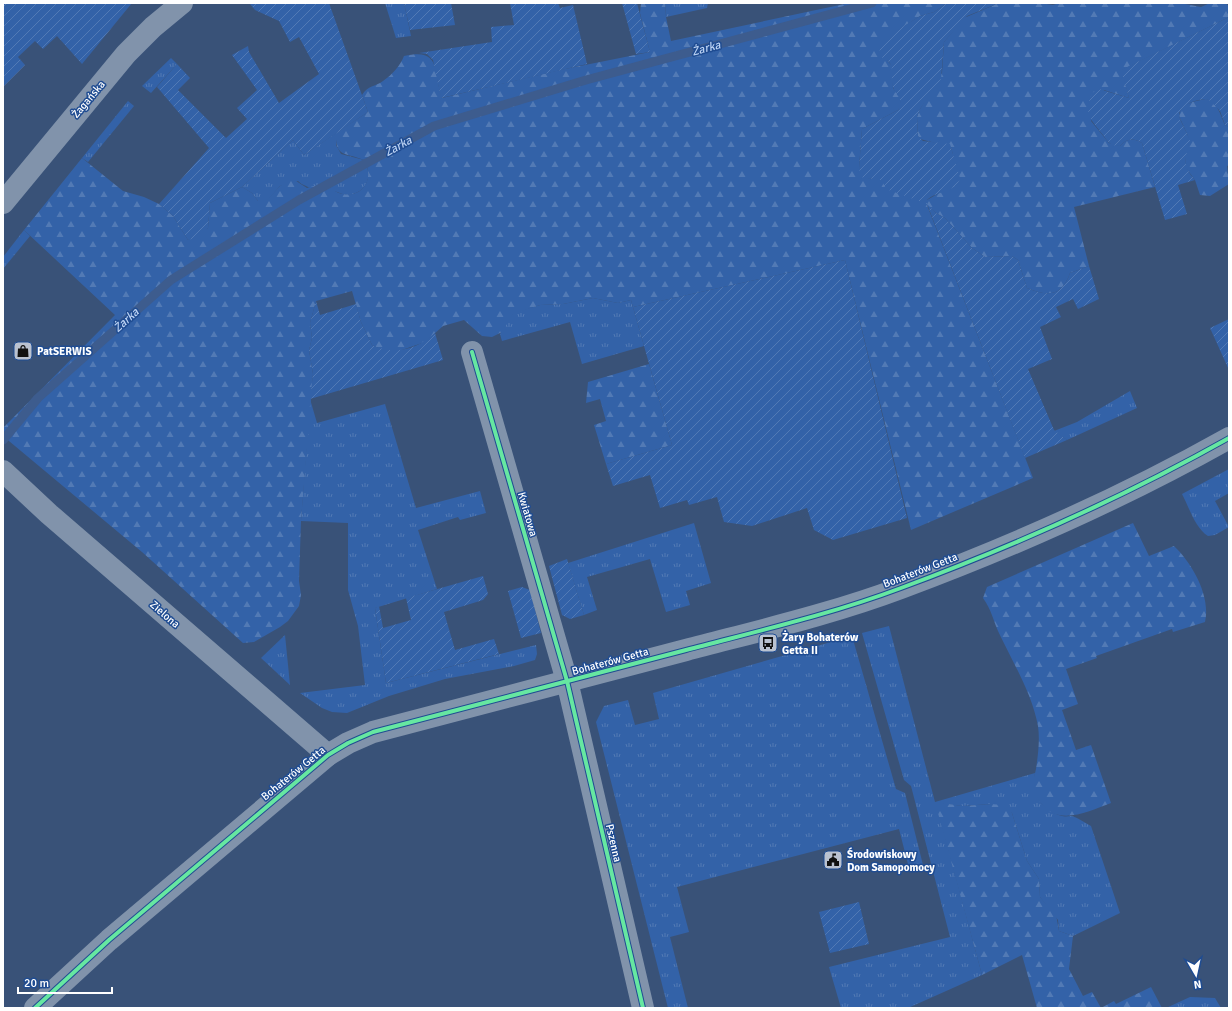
<svg xmlns="http://www.w3.org/2000/svg" width="1232" height="1011" font-family="Signika,sans-serif">
<defs>
<pattern id="grass-tufts" width="24" height="20" patternUnits="userSpaceOnUse"><rect width="24" height="20" fill="#3362a8"/><path d="M3 7l-1-3M5 7V3M7 7l1-3M15 17l-1-3M17 17v-4M19 17l1-3" fill="none" stroke="#527ab5"/></pattern>
<pattern id="forest-firs" width="22" height="20" patternUnits="userSpaceOnUse"><rect width="22" height="20" fill="#3362a8"/><path d="M5 1l3.5 6h-7zM16 11l3.5 6h-7z" fill="#527ab5"/></pattern>
<pattern id="garden-furrows" width="10" height="10" patternUnits="userSpaceOnUse"><rect width="10" height="10" fill="#3362a8"/><path d="M-1 1l2-2M0 10L10 0M9 11l2-2" fill="none" stroke="#527ab5"/></pattern>
</defs>
<rect width="100%" height="100%" fill="#395278"/>
<!-- grass -->
<g fill="url(#grass-tufts)">
<polygon points="385,3 404,3 411,36 396,38"/>
<polygon points="665,3 708,3 707,8 666,17"/>
<polygon points="171,58 177,64 151,93 142,86"/>
<polygon points="128,101 134,106 88,162 82,158"/>
<path d="M336,133V145L341,154L364,160C373,175 368,193 348,195C343,195 339,192 333,191C325,189 312,190 306,186C303,185 300,183 298,181L280,186L266,202L258,201L252,193L242,187L293,140L304,155Z"/>
<polygon points="24,230 30,236 3,269 3,257"/>
<polygon points="593,298 618,303 631,300 644,346 582,364 570,322 502,341 500,334 513,313 540,305 563,304"/>
<polygon points="1130,391 1137,408 1067,440 1054,431 1077,422"/>
<polygon points="310,399 317,423 385,404 416,508 480,491 486,513 460,520 458,517 418,530 437,589 375,608 386,683 536,645 537,654 535,660 514,666 445,679 389,696 347,713 332,712 322,708 300,693 365,685 358,626 348,590 348,523 301,521"/>
<path d="M1229,469V493L1215,501L1229,527L1215,535L1208,536C1195,528 1189,507 1182,494Z"/>
<polygon points="694,523 711,583 686,591 690,605 666,612 650,559 587,577 597,610 584,615 568,563"/>
<path d="M889,626L935,802L1035,773C1031,793 1041,810 1062,816C1065,817 1068,816 1071,816C1077,817 1085,823 1091,826L1120,913L1073,936L1059,931L1058,920L1040,897L1039,879L1027,861L1012,813L991,804L962,806L936,803L982,975L908,1008H841L829,967L950,937L911,786L904,780L862,633Z"/>
<polygon points="285,635 290,685 261,658"/>
<polygon points="852,636 896,789 905,793 924,869 910,872 899,829 677,887 689,932 670,937 688,1008 668,1008 596,722 604,706 628,700 635,725 659,719 653,693"/>
<polygon points="1190,997 1215,998 1221,1008 1166,1008"/>
</g>
<!-- forest -->
<g fill="url(#forest-firs)">
<path d="M641,3H665L666,17L671,41L849,3H947L934,12L920,16L886,38L887,60L892,66L893,88L900,98L901,105L898,110L862,129L859,168L869,179L876,177L927,203V200L941,192L953,155L951,147L920,139L918,136L917,117L920,109L942,73L944,42L964,18L999,3H1040L1053,5L1059,3H1180L1201,7L1210,3H1225L1229,6V17L1122,70L1129,98L1104,90L1091,121L1109,143L1120,146C1127,138 1134,138 1142,143L1155,187L1074,207L1089,266L1070,273C1062,296 1049,297 1027,288L1018,260L1012,256L985,257L972,248L945,218L936,213L927,205L1033,478L911,530L845,260L633,307L631,300L618,303L593,298L563,304L540,305L513,314L502,332L492,337L482,336L464,320L443,326L425,342L399,351H384L372,345L361,322L352,291L316,301L310,323L312,338L309,350L313,374L301,521L299,581L301,595L299,606L288,621L280,627L254,642L243,643L142,552L3,436V428L115,315L24,230L82,158L123,191L144,197L159,204L173,216L188,240L208,228L210,203L242,187L252,193L258,201H266L280,186L293,179L307,188L324,183C329,187 336,193 343,194C363,198 375,178 364,160C345,152 335,158 336,133L368,112L362,95C368,85 375,87 383,81C392,75 400,66 404,56C442,47 433,72 442,98L560,70L650,52L640,13Z"/>
<path d="M1206,99C1217,101 1221,116 1225,125L1229,127V165L1227,166L1229,184L1210,196L1200,195L1195,180L1186,168L1185,151L1189,144L1188,136L1179,116C1181,103 1195,101 1206,99Z"/>
<polygon points="649,364 672,445 606,464 594,425 606,421 600,399 586,403 588,382"/>
<path d="M1133,523L1149,556L1174,546C1192,563 1211,596 1205,622L1173,632L1172,629L1096,656L1097,658L1066,669L1078,704L1062,710L1076,750L1091,745L1111,803C1089,811 1058,827 1041,803C1036,797 1033,791 1033,784C1033,779 1035,774 1036,769C1038,755 1040,740 1038,726C1032,693 1012,661 998,631C992,617 992,611 983,598L987,587Z"/>
<polygon points="935,802 962,806 991,804 1002,805 1012,813 1027,861 1039,879 1040,897 1047,905 1055,909 1059,931 1073,936 1069,969 1083,996 1092,992 1101,1008 1114,1001 1116,1004 1151,987 1162,1008 1037,1008 1022,955 982,975"/>
</g>
<!-- garden -->
<g fill="url(#garden-furrows)">
<polygon points="3,3 132,3 82,64 57,36 43,49 35,41 18,57 25,65 3,87"/>
<polygon points="253,3 329,3 368,112 304,155 293,140 242,187 210,203 208,228 198,237 188,240 173,216 159,204 209,148 157,87 177,64 190,78 178,90 226,138 247,119 237,108 257,90 232,55 248,46 249,52 279,103 319,74 299,37 290,42 279,21 255,10 250,4"/>
<polygon points="404,3 451,3 455,25 410,30"/>
<polygon points="510,3 558,3 560,8 573,5 587,64 441,98 433,60 427,54 419,53 492,42 491,27 514,25"/>
<polygon points="622,3 637,3 650,52 636,54"/>
<path d="M947,3H999L967,16L944,42L941,79L920,109L917,117L918,136L923,141L950,144L960,178C957,192 936,191 927,200V204L936,213L945,218L972,248L985,257L1012,256L1018,260L1027,288C1049,297 1062,296 1070,273L1089,266L1099,299L1078,309L1073,299L1056,307L1061,317L1040,327L1052,359L1028,369L1054,430L1067,440L1025,458L927,204L886,189L882,181L876,178L869,179L861,177L859,168L862,129L898,110C904,97 896,97 893,87C889,73 898,64 881,57L879,47L886,37L920,16L934,12Z"/>
<path d="M1229,17V127L1225,125L1220,111L1209,100C1197,98 1186,103 1179,113L1180,119L1190,140C1186,158 1181,164 1195,180L1178,185L1187,214L1165,220L1142,143C1134,138 1127,138 1120,146C1110,146 1108,142 1103,135C1091,119 1083,115 1092,93L1099,89L1129,98L1121,70Z"/>
<polygon points="845,260 907,518 833,540 814,530 807,508 752,526 724,522 717,497 689,505 687,500 660,508 650,475 613,486 606,464 672,445 633,307"/>
<path d="M316,301L320,315L356,304L361,322L372,345C395,356 417,349 435,333L443,360L310,399L313,374L309,350L312,338L310,323Z"/>
<polygon points="1229,319 1229,370 1210,328"/>
<polygon points="567,559 584,615 570,619 562,615 549,566"/>
<polygon points="483,576 488,594 483,600 444,612 455,650 494,639 499,654 386,683 375,608 379,606 383,628 411,620 406,598"/>
<polygon points="522,587 530,590 541,633 521,638 508,591"/>
<polygon points="859,902 869,944 830,953 819,912"/>
</g>
<g fill="none" stroke-linecap="round" stroke-linejoin="round">
<!-- stream -->
<polyline stroke="#3d5c8e" stroke-width="9" points="3,440 38,398 171,280 299,200 434,126 586,80 872,3"/>
<!-- minor -->
<g stroke="#8193ab" stroke-width="22">
<polyline points="472,352 567,681 643,1008"/>
<polyline points="3,471 49,514 328,755"/>
</g>
<!-- tertiary -->
<g stroke="#8193ab" stroke-width="22">
<polyline points="3,203 126,54 153,27 182,3"/>
<path d="M35,1008L109,940L328,755L348,743L373,732C477,705 582,677 686,650C758,631 832,614 901,588C1014,546 1124,497 1229,438"/>
</g>
<defs>
<g id="cycleway">
<polyline points="472,352 567,681 643,1008"/>
<path d="M35,1008L109,940L328,755L348,743L373,732C477,705 582,677 686,650C758,631 832,614 901,588C1014,546 1124,497 1229,438"/>
</g>
</defs>
<!-- cycleway casing -->
<use href="#cycleway" stroke="#1f4c92" stroke-width="6"/>
<!-- cycleway -->
<use href="#cycleway" stroke="#66e7a1" stroke-width="4"/>
</g>
<!-- icons -->
<defs>
<symbol id="shop-square" viewBox="-11 -11 22 22"><rect x="-9" y="-9" width="18" height="18" rx="4" fill="#bac2d0" stroke="#1f4c92"/><path d="M-5-2.5h2.3a2.7 3.5 0 0 1 5.4 0H5L5.5 6h-11ZM-1.5-2.5h3a1.5 2.3 0 0 0-3 0Z" fill="#111"/></symbol>
<symbol id="bus-square" viewBox="-11 -11 22 22"><rect x="-9" y="-9" width="18" height="18" rx="4" fill="#bac2d0" stroke="#1f4c92"/><path d="M-5-6H5V4H4V6H2V4H-2V6H-4V4H-5ZM-3.5-4V0h7V-4ZM-3.5 1.2v1.5H-2V1.2ZM2 1.2v1.5H3.5V1.2Z" fill="#111"/></symbol>
<symbol id="civic-square" viewBox="-11 -11 22 22"><rect x="-9" y="-9" width="18" height="18" rx="4" fill="#bac2d0" stroke="#1f4c92"/><path d="M-.6-6.5H3V-4.5H.6V-3L4-1V1h2V6H-6V1h2V-1L-.6-3ZM-1.2 2.5V6h2.4V2.5Z" fill="#111"/></symbol>
</defs>
<g fill-rule="evenodd">
<use href="#shop-square" x="12" y="340" width="22" height="22"/>
<use href="#bus-square" x="757" y="632" width="22" height="22"/>
<use href="#civic-square" x="822" y="849" width="22" height="22"/>
</g>
<g text-anchor="middle" stroke-width="3" stroke-linejoin="round" paint-order="stroke">
<!-- street labels -->
<g font-size="11" fill="#fff" stroke="#1f4c92">
<text transform="translate(88 99) rotate(-50)" y="4">Żagańska</text>
<text transform="translate(528 514) rotate(74)" y="4">Kwiatowa</text>
<text transform="translate(920 570) rotate(-21)" y="4">Bohaterów Getta</text>
<text transform="translate(165 614) rotate(41)" y="4">Zielona</text>
<text transform="translate(610 661) rotate(-15)" y="4">Bohaterów Getta</text>
<text transform="translate(293 773) rotate(-39)" y="4">Bohaterów Getta</text>
<text transform="translate(614 843) rotate(77)" y="4">Pszenna</text>
</g>
<!-- poi labels -->
<g font-size="11" font-weight="bold" fill="#fff" stroke="#1f4c92" text-anchor="start">
<text x="37" y="355">PatSERWIS</text>
<text x="782" y="641">Żary Bohaterów<tspan x="782" dy="13">Getta II</tspan></text>
<text x="847" y="858">Środowiskowy<tspan x="847" dy="13">Dom Samopomocy</tspan></text>
</g>
<!-- water labels -->
<g font-size="12" font-style="italic" fill="#bcd3f4" stroke="#1f4c92">
<text transform="translate(706 48) rotate(-15)" y="4">Żarka</text>
<text transform="translate(398 146) rotate(-29)" y="4">Żarka</text>
<text transform="translate(126 320) rotate(-42)" y="4">Żarka</text>
</g>
</g>
<!-- border -->
<rect width="1232" height="1011" fill="none" stroke="#ffffff" stroke-width="8"/>
<!-- north arrow -->
<g transform="translate(1196 975) rotate(171)" stroke="#1f4c92" stroke-width="3" paint-order="stroke">
<path d="M0-3L7 15L0 10L-7 15Z" fill="#ffffff"/>
<text y="-6" font-size="11" font-weight="bold" text-anchor="middle" fill="#ffffff">N</text>
</g>
<!-- scale -->
<path d="M18 987v6h94v-6" fill="none" stroke="#ffffff" stroke-width="2"/>
<text x="24" y="987" font-size="12" fill="#ffffff" stroke="#1f4c92" stroke-width="3" paint-order="stroke">20 m</text>
</svg>
